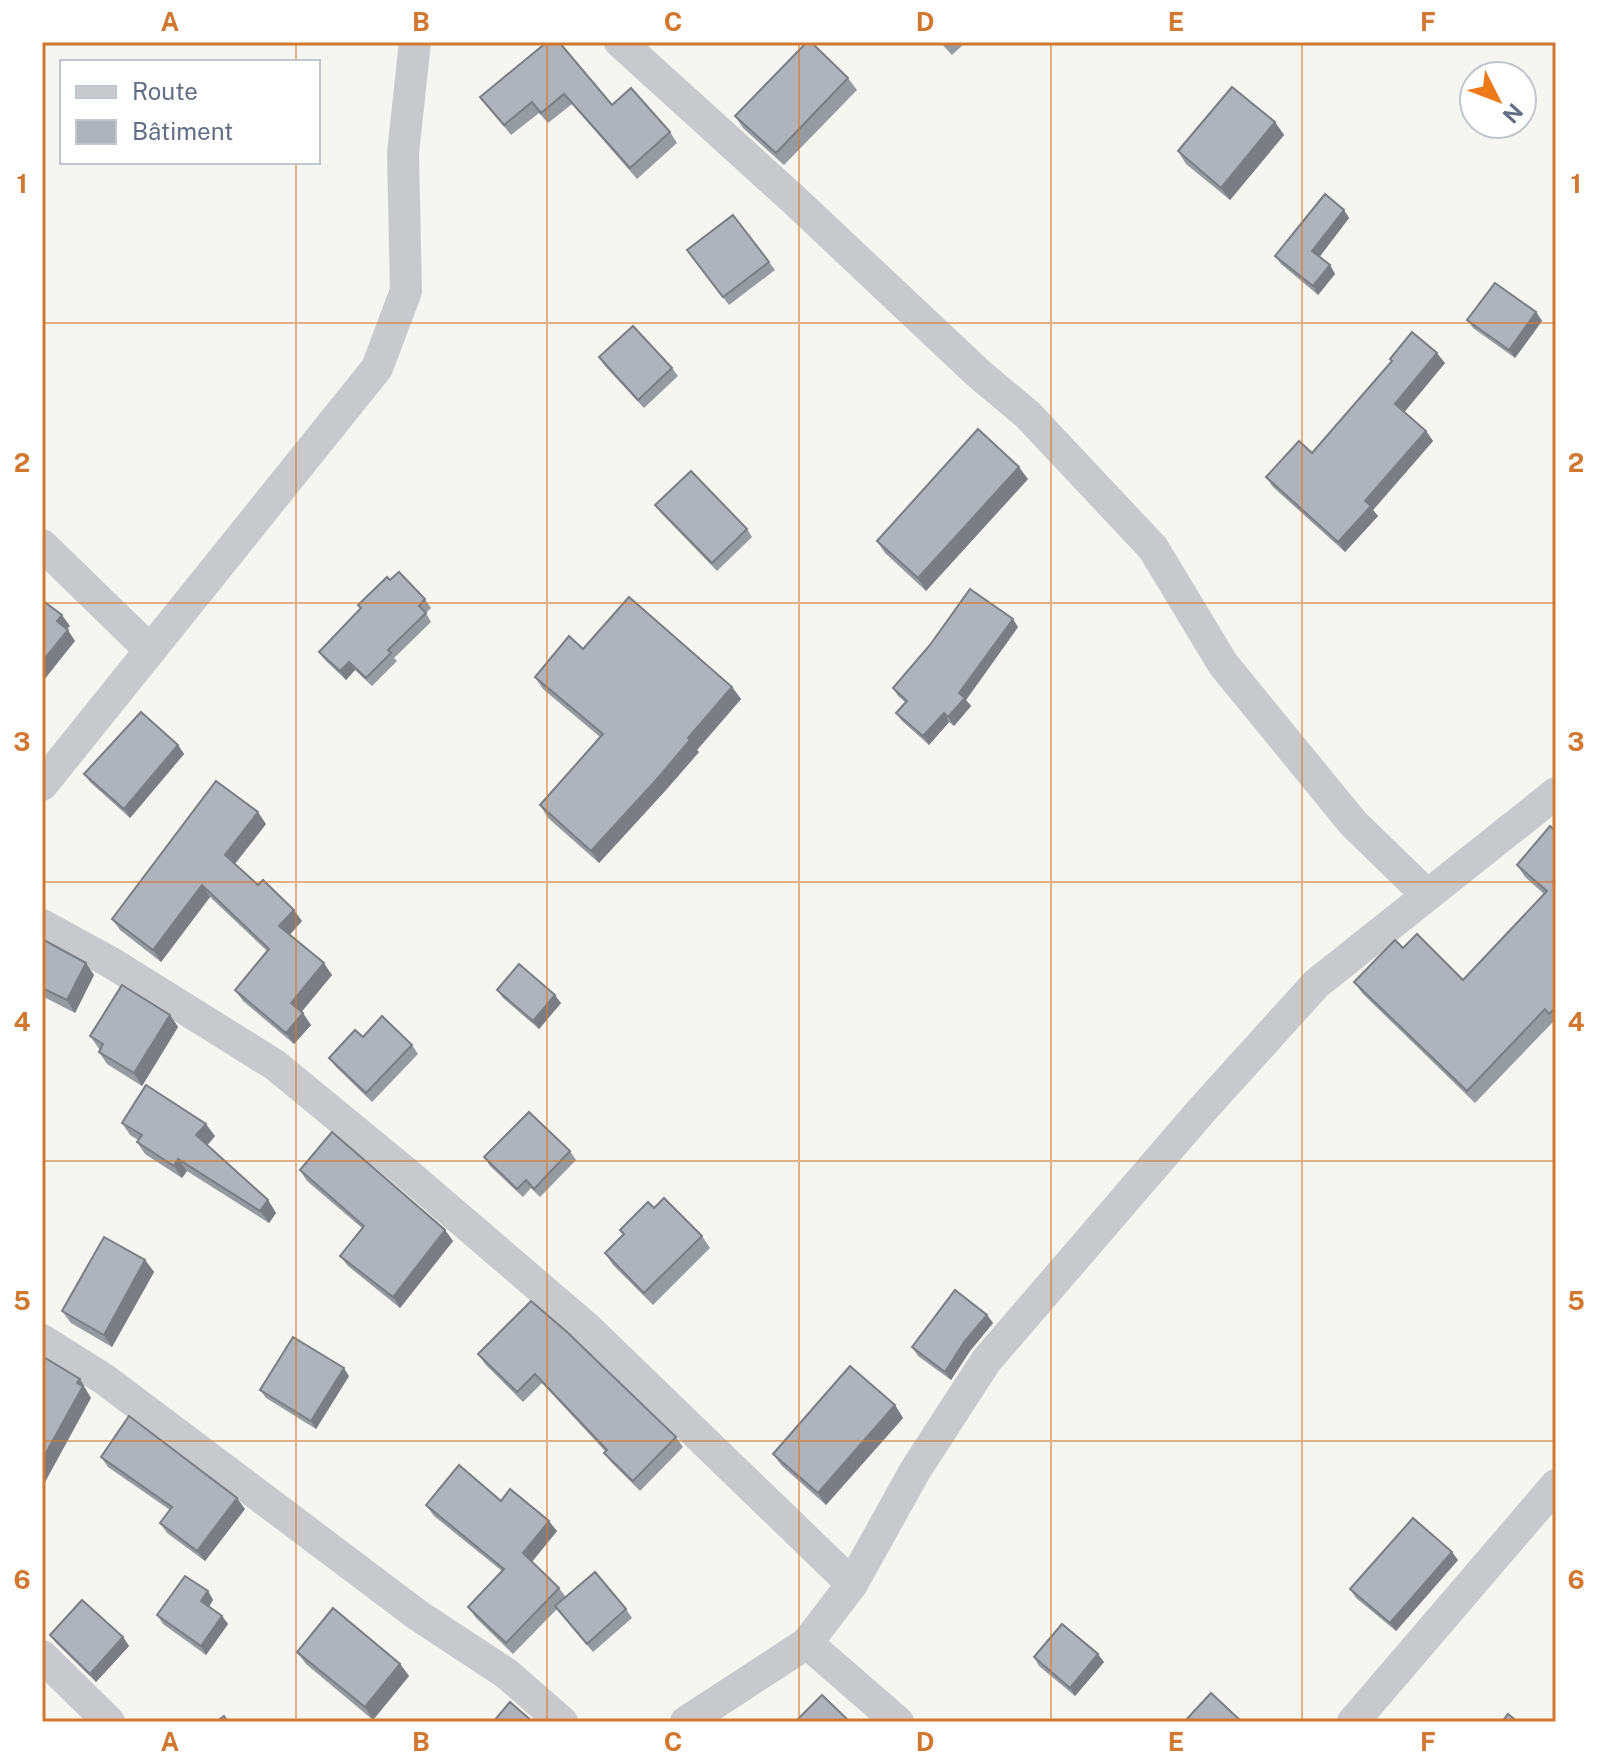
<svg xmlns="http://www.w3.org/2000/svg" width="1598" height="1764" font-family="'Public Sans',sans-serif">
<rect width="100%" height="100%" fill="#f5f6f1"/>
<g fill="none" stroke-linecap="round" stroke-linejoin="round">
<!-- minor -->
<g stroke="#c7c9cd" stroke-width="32">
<polyline points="620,42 792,198 978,373 1028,415 1153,548 1223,664 1353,823 1427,895"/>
<polyline points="42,545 150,650"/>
<polyline points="42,785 377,368 406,291 403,153 415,42"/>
<polyline points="42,925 110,962 275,1065 404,1171 587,1328 852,1584"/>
<polyline points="42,1340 104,1379 419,1616 507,1674 562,1722"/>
<polyline points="807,1643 898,1722"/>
<polyline points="42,1656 109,1722"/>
<polyline points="686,1722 807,1643 852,1584 916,1469 986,1361 1202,1110 1316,984 1556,793"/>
<polyline points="1353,1722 1556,1485"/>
</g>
</g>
<!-- wall -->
<g fill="#969ba2">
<polygon points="547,42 612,105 670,132 677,143 637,179 572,104 548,123 539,113 511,135 480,97"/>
<polygon points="940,42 966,42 952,55"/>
<polygon points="848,78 857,90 784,165 743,128 735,116"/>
<polygon points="1275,122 1284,135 1230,200 1186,164 1178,151"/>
<polygon points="1344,210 1349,218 1319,257 1330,265 1335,274 1318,295 1281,264 1275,256"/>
<polygon points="733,215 775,270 729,305 687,250"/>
<polygon points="1536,312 1542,321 1515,358 1473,328 1467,320"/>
<polygon points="599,357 672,368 678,376 644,408 605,366"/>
<polygon points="1390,359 1445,363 1404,412 1426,431 1433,441 1373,510 1378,516 1345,552 1273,487 1266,477 1312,453 1391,362"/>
<polygon points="1028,479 926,591 885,553 877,541"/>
<polygon points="655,505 747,529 752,537 717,571 661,513"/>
<polygon points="390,580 425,599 431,608 426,613 431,622 394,658 397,661 372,686 355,670 346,680 325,660 319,652 361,608 358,605"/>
<polygon points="1018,627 966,700 971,706 954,726 949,722 929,745 902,721 896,713 905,702 898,696 893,688"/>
<polygon points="583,649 732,687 741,699 697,750 699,752 665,791 599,863 548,818 540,805 600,737 543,689 535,677"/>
<polygon points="178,745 184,754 130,818 90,782 84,774"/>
<polygon points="266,824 235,864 258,885 302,921 290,935 332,975 301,1012 311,1025 294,1044 243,1001 235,990 267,951 210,897 161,962 120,930 112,919"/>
<polygon points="1556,832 1556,1024 1553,1022 1475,1103 1363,994 1354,982 1463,980 1544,894 1525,877 1517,865"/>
<polygon points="42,939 94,975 75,1013 42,996"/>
<polygon points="497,990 561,1003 539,1029 503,998"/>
<polygon points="170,1015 178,1027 142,1086 107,1064 99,1052 100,1050 90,1036"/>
<polygon points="363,1037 412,1045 418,1054 372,1102 335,1066 329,1058"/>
<polygon points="122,1123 215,1136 207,1145 268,1200 276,1213 269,1223 187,1171 182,1178 145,1154 137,1142 138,1140 130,1135"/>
<polygon points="570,1151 576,1160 540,1197 531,1188 523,1197 490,1166 484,1157"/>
<polygon points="300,1170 445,1230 453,1241 400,1308 348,1266 340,1256 362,1228 307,1181"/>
<polygon points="620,1230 702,1236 710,1248 653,1305 613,1265 605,1253 623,1235"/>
<polygon points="145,1260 154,1272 112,1347 71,1323 62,1311"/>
<polygon points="531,1301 676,1437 683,1447 640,1491 611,1462 604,1453 605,1451 542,1383 523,1402 485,1364 478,1354"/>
<polygon points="987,1315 993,1323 970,1351 951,1380 918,1356 912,1347"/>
<polygon points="349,1376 316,1429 266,1398 260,1390"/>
<polygon points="895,1405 903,1418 826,1505 782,1466 773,1454"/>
<polygon points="101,1457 245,1509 205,1561 167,1533 160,1523 170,1510 108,1467"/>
<polygon points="501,1501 557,1531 532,1562 559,1588 566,1597 626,1609 632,1618 593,1652 557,1609 513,1654 476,1618 468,1607 502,1571 434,1516 426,1505"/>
<polygon points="1458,1560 1396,1631 1356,1598 1350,1589"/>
<polygon points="208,1591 213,1600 209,1607 222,1616 228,1624 206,1655 163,1624 157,1615"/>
<polygon points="50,1635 123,1637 129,1646 96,1682 56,1643"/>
<polygon points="297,1652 400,1664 409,1676 373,1720 306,1664"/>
<polygon points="1034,1657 1104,1662 1075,1696 1039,1666"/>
</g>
<!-- shaded-wall -->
<g fill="#7a7e84">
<polygon points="1275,122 1284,135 1230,200 1221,188"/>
<polygon points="1344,210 1349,218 1318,259 1312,251"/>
<polygon points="1330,265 1335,274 1318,295 1313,286"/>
<polygon points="1536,312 1542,321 1515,358 1509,350"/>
<polygon points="1437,353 1445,363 1402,415 1395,404"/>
<polygon points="1426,431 1433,441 1373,510 1378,516 1345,552 1338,542 1365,501"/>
<polygon points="1019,467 1028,479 926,591 918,578"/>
<polygon points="62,615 70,626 64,632 57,621"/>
<polygon points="1013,619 1018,627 966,700 971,706 954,726 948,717 959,693"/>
<polygon points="68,630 75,641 44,680 42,677 42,662"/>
<polygon points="349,662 355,670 346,680 340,671"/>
<polygon points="732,687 741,699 697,750 699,752 665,791 599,863 591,851"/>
<polygon points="944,713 949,722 929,745 923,736"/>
<polygon points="178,745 184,754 130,818 124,809"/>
<polygon points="258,812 266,824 233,866 225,855"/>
<polygon points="202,885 210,897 161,962 153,950"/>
<polygon points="294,910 302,921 287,937 279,926"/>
<polygon points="86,963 94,975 75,1013 67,1000"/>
<polygon points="324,963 332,975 299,1015 291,1003"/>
<polygon points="555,995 561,1003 539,1029 533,1021"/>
<polygon points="303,1013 311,1025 294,1044 286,1033"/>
<polygon points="170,1015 178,1027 142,1086 134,1073"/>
<polygon points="206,1124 215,1136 205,1148 196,1135"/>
<polygon points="178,1159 187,1171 182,1178 174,1166"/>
<polygon points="268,1200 276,1213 269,1223 260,1211"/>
<polygon points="445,1230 453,1241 400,1308 393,1297"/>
<polygon points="145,1260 154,1272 112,1347 104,1335"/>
<polygon points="987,1315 993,1323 970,1351 951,1380 945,1372 964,1342"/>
<polygon points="344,1368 349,1376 316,1429 311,1421"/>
<polygon points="80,1379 91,1398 44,1484 42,1481 42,1460"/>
<polygon points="895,1405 903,1418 826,1505 818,1493"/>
<polygon points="237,1498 245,1509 205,1561 197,1551"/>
<polygon points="549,1521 557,1531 530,1564 523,1553"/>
<polygon points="1452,1552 1458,1560 1396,1631 1390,1623"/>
<polygon points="208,1591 213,1600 207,1609 201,1601"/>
<polygon points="222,1616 228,1624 206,1655 201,1646"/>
<polygon points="123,1637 129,1646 96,1682 90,1674"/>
<polygon points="1098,1654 1104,1662 1075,1696 1070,1688"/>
<polygon points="400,1664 409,1676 373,1720 365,1707"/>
</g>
<!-- building -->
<g fill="#afb4bc" stroke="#7a7e84" stroke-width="2">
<polygon points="547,42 559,42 612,105 631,88 670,132 630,168 564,94 541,113 532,102 504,125 480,97"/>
<polygon points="807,42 811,42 848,78 776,153 735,116"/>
<polygon points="1232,87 1275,122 1221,188 1178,151"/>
<polygon points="1325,194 1344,210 1312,251 1330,265 1313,286 1275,256"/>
<polygon points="733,215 769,262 723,297 687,250"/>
<polygon points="1495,283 1536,312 1509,350 1467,320"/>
<polygon points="633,326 672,368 638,400 599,357"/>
<polygon points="1412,332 1437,353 1395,404 1426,431 1365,501 1371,506 1338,542 1266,477 1299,441 1312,453 1392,361 1390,359"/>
<polygon points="978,429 1019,467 918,578 877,541"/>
<polygon points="691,471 747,529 712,563 655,505"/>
<polygon points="399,572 425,599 419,606 426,613 388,650 391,653 366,678 349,662 340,671 319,652 361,608 358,605 387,577 390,580"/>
<polygon points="970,589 1013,619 959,693 965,698 948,717 944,713 923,736 896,713 907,701 893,688 930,645"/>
<polygon points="629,597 732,687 688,738 690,740 657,779 591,851 540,805 603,734 535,677 569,636 583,649"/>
<polygon points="42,600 62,615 57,621 68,630 42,662"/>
<polygon points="141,712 178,745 124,809 84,774"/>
<polygon points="216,781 258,812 225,855 258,885 263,880 294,910 279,926 324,963 291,1003 303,1013 286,1033 235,990 269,949 202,885 153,950 112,919"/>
<polygon points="1550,826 1556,832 1556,1007 1549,1014 1545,1009 1467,1091 1354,982 1395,940 1403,948 1417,934 1463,980 1547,891 1517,865"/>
<polygon points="42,939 86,963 67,1000 42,988"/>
<polygon points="519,964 555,995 533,1021 497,990"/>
<polygon points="122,985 170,1015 134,1073 99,1052 103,1044 90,1036"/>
<polygon points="382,1016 412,1045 366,1093 329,1058 355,1030 363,1037"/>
<polygon points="146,1085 206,1124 196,1135 268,1200 260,1211 178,1159 174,1166 137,1142 142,1135 122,1123"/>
<polygon points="529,1112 570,1151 534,1189 526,1180 517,1189 484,1157"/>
<polygon points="332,1132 445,1230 393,1297 340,1256 364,1226 300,1170"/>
<polygon points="664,1198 702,1236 644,1293 605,1253 624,1234 620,1230 648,1202 654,1208"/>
<polygon points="104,1237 145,1260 104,1335 62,1311"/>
<polygon points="955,1290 987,1315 964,1342 945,1372 912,1347"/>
<polygon points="531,1301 567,1332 676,1437 633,1481 604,1453 607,1450 535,1374 517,1392 478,1354"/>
<polygon points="293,1337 344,1368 311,1421 260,1390"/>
<polygon points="42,1356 80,1379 77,1383 83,1386 42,1460"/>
<polygon points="850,1366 895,1405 818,1493 773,1454"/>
<polygon points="129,1416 237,1498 197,1551 160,1523 172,1507 101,1457"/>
<polygon points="459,1465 501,1501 510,1489 549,1521 523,1553 559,1588 506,1643 468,1607 504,1569 426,1505"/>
<polygon points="1413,1518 1452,1552 1390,1623 1350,1589"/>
<polygon points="595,1572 626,1609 587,1644 555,1606"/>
<polygon points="185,1576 208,1591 201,1601 222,1616 201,1646 157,1615"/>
<polygon points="82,1600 123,1637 90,1674 50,1635"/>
<polygon points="333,1608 400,1664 365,1707 297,1652"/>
<polygon points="1062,1624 1098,1654 1070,1688 1034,1657"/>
<polygon points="1211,1693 1242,1722 1184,1722"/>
<polygon points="822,1695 850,1722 795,1722"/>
<polygon points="510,1702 533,1722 493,1722"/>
<polygon points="1508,1714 1518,1722 1502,1722"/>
<polygon points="224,1716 228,1722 216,1722"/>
</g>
<!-- grid -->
<path fill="none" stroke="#d2772f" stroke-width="2" stroke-opacity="0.55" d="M296,42V62M547,42V1722M799,42V1722M1051,42V1722M1302,42V1722M296,162V1722M42,323H1556M42,603H1556M42,882H1556M42,1161H1556M42,1441H1556"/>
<!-- border -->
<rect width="1598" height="1764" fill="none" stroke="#ffffff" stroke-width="88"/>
<!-- legend -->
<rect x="60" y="60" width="260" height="104" fill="#ffffff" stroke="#c0c5ce" stroke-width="2"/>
<rect x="76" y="86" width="40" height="12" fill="#c7c9cd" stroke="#c0c5ce" stroke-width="2"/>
<text x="132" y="100" font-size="24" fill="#626e85">Route</text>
<rect x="76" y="120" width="40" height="24" fill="#afb4bc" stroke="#c0c5ce" stroke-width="2"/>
<text x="132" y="140" font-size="24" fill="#626e85">Bâtiment</text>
<!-- north arrow -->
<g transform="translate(1498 100) rotate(132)"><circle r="38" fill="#ffffff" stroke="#c0c5ce" stroke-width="2"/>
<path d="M0-6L14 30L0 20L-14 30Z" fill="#ee7919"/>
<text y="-12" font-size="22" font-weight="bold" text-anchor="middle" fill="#626e85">N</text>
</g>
<rect x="44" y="44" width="1510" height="1676" fill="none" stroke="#d2772f" stroke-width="3"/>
<g font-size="26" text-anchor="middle" font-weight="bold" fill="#d2772f">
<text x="170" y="31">A</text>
<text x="421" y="31">B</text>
<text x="673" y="31">C</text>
<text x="925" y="31">D</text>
<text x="1176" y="31">E</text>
<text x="1428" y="31">F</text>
<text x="22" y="193">1</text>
<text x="1576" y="193">1</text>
<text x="22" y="472">2</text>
<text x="1576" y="472">2</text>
<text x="22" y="751">3</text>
<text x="1576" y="751">3</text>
<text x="22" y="1031">4</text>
<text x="1576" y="1031">4</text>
<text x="22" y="1310">5</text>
<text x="1576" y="1310">5</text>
<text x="22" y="1589">6</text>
<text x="1576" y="1589">6</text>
<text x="170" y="1751">A</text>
<text x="421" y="1751">B</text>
<text x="673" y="1751">C</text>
<text x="925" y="1751">D</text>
<text x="1176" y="1751">E</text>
<text x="1428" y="1751">F</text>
</g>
</svg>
